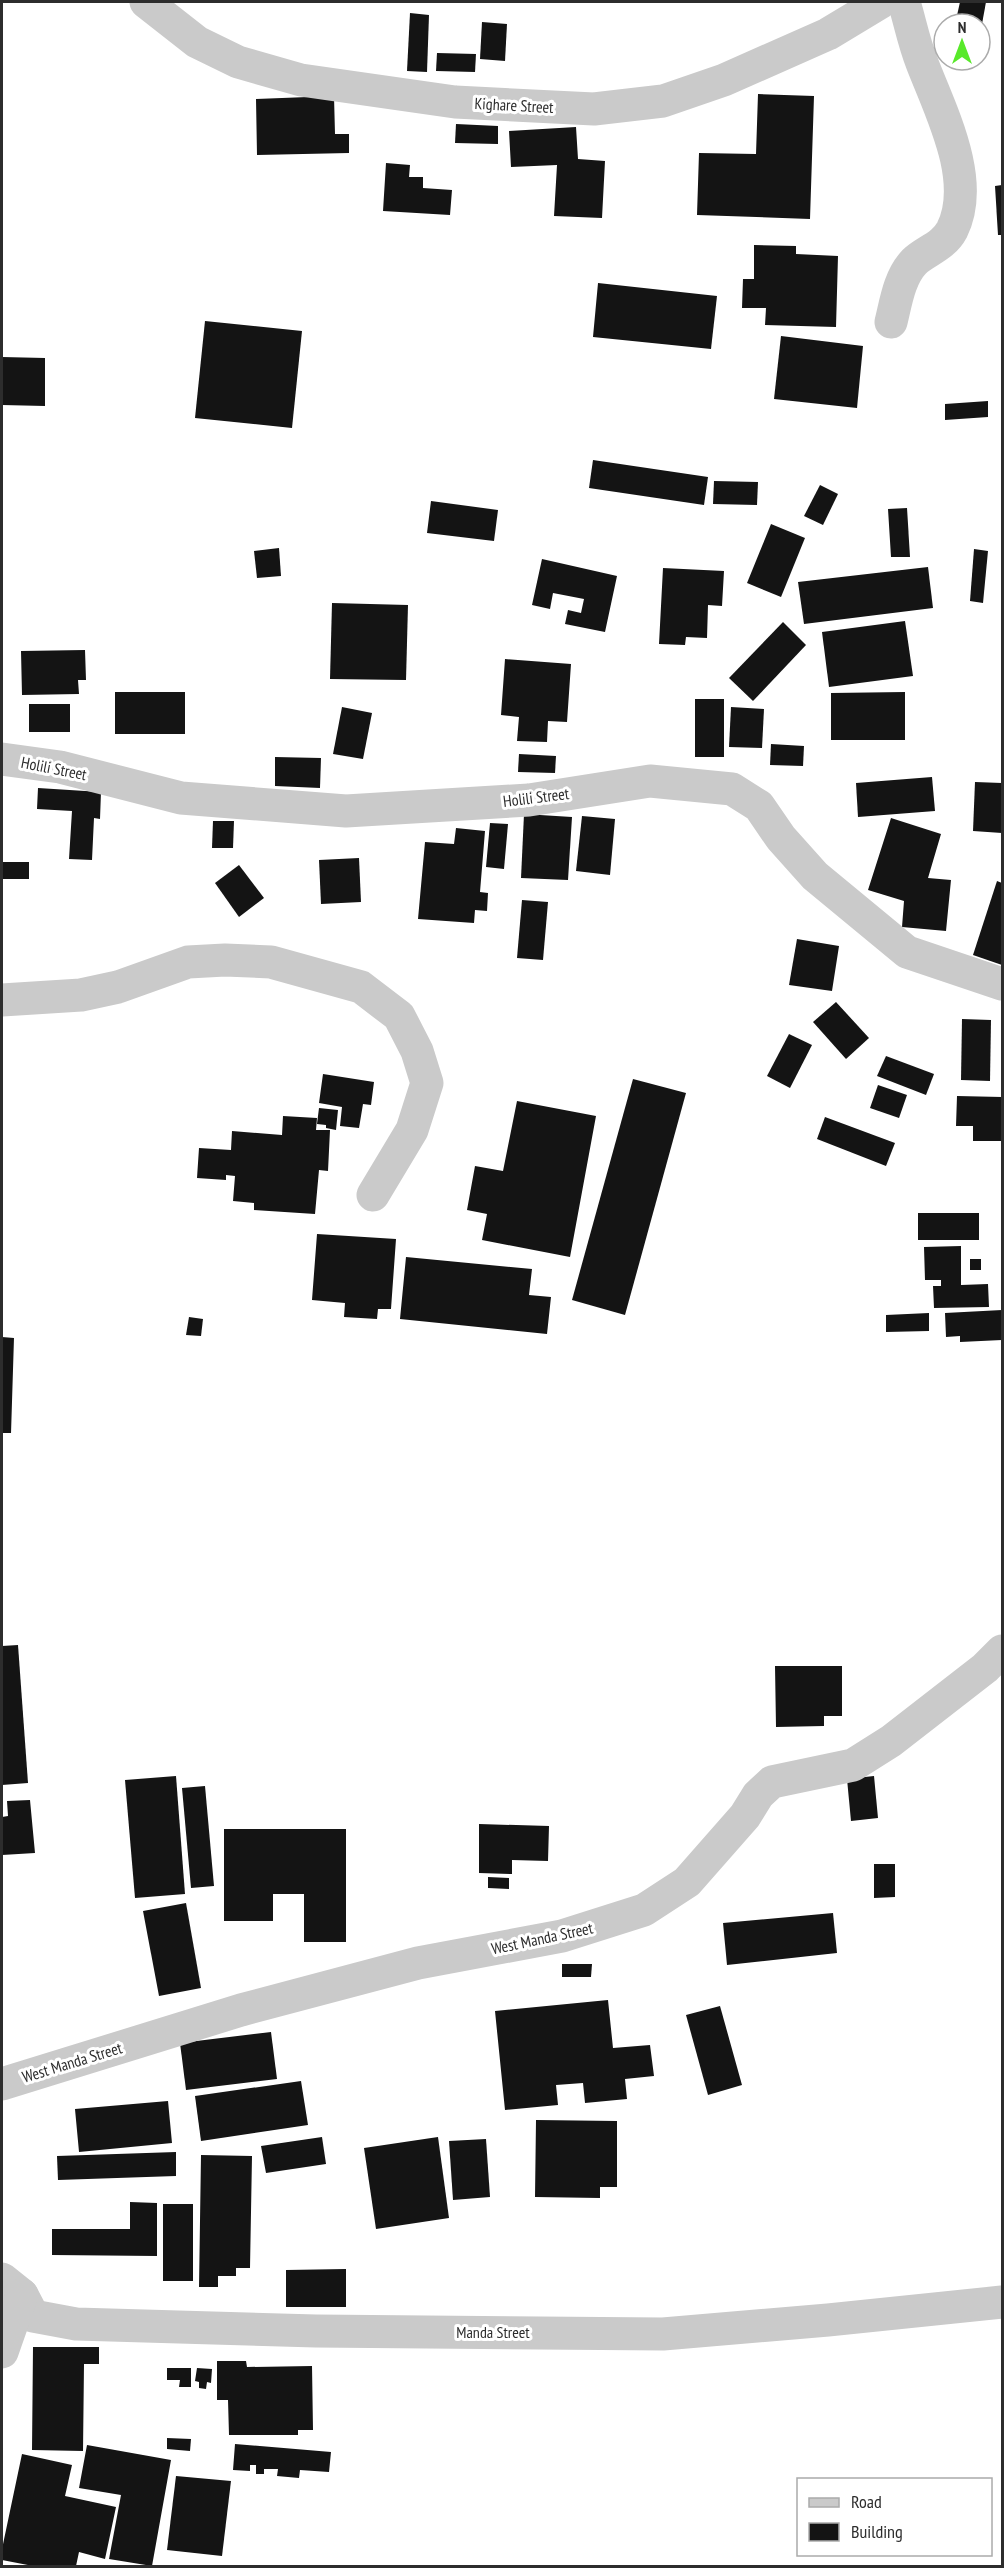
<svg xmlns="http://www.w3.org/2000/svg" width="1004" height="2568" font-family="'PT Sans Narrow',sans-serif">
<rect width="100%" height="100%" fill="#fff"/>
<!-- building -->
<g fill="#141414">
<polygon points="960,2 986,2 982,24 956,20"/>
<polygon points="410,13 429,15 427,72 407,71"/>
<polygon points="482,22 507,24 505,61 480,59"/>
<polygon points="437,53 476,54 475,72 436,71"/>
<polygon points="758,94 814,96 810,219 697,215 699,153 756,154"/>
<polygon points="334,96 335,134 349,134 349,153 257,155 256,99"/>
<polygon points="456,124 498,126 498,144 455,143"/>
<polygon points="576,127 578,159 605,161 602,218 554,216 557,165 511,167 509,131"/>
<polygon points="386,163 410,165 409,177 423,177 423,188 452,190 450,215 383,211"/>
<polygon points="1002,185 1002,235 998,235 995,186"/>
<polygon points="754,245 796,246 796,254 838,256 836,327 765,325 766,308 742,308 743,279 754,279"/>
<polygon points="598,283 717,296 711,349 593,337"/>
<polygon points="205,321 302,331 292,428 195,418"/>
<polygon points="781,336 863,346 857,408 774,399"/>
<polygon points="2,357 45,358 45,406 2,405"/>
<polygon points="988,401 988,417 945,420 945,404"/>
<polygon points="593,460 708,477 704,505 589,488"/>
<polygon points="714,481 758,482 757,505 713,504"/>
<polygon points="820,485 838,494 823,525 804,516"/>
<polygon points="431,501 498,510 494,541 427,533"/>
<polygon points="907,508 910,557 891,557 888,509"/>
<polygon points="771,524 805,538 781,597 747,583"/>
<polygon points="279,548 281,576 257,578 254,551"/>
<polygon points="974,549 988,551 983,603 970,601"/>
<polygon points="542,559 617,576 605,632 565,624 568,610 581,613 584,599 553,593 550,609 532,605"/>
<polygon points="928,567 933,608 804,624 798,582"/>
<polygon points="663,568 724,571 722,606 708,605 707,638 686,637 685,645 659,644"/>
<polygon points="332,603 408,605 406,680 330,679"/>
<polygon points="905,621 913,676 829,687 822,632"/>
<polygon points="783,622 806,645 753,701 729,678"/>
<polygon points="85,650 86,680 78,680 79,694 22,695 21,651"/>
<polygon points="505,659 571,664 567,722 548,721 547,742 517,741 519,717 501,715"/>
<rect x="115" y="692" width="70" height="42"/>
<polygon points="905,692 905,740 831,740 831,693"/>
<rect x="695" y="699" width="29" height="58"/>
<rect x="29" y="704" width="41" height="28"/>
<polygon points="342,707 372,713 363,759 333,754"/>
<polygon points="731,707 764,709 762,748 729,747"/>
<polygon points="771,744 804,746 803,766 770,765"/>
<polygon points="519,754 556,756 555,773 518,772"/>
<polygon points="275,757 321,758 320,788 275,786"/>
<polygon points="932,777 935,811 858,817 856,783"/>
<polygon points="975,782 1002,783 1002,833 973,831"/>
<polygon points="38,788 101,792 100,819 94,818 92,860 69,859 72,811 37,809"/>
<polygon points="524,814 572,817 568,880 521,878"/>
<polygon points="582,816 615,819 610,875 576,871"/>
<polygon points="891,818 941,834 928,878 951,880 946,931 902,927 904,901 868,890"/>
<polygon points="213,821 234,821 233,848 212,848"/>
<polygon points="490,823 508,824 504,869 486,867"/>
<polygon points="456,828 485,831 480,892 488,893 487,911 475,910 474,923 418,919 425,842 454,844"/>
<polygon points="359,858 361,902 321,904 319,860"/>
<rect x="2" y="862" width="27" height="17"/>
<polygon points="239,865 264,898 239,917 215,883"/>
<polygon points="997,881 1002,883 1002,965 973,955"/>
<polygon points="522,900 548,902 543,960 517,958"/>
<polygon points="797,939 839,946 832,991 789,985"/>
<polygon points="836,1002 869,1038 846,1059 813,1022"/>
<polygon points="962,1019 991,1020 990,1081 961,1080"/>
<polygon points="789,1034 812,1045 790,1088 767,1076"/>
<polygon points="886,1056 934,1074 926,1095 877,1076"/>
<polygon points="323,1074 374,1082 371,1105 363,1104 359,1128 340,1126 342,1107 319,1103"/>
<polygon points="633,1079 686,1093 625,1315 572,1300"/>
<polygon points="878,1085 907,1095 899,1118 870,1108"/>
<polygon points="957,1096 1002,1097 1002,1141 973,1141 973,1126 956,1126"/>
<polygon points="517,1101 596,1116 570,1257 482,1240 487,1214 467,1210 475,1166 503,1171"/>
<polygon points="319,1108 338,1110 336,1130 326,1128 326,1125 317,1124"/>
<polygon points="283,1116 317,1118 316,1130 330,1130 328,1171 319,1170 315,1214 254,1210 254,1203 233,1201 235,1176 226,1175 226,1180 197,1178 199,1148 231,1150 232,1131 282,1135"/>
<polygon points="825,1117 895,1143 886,1166 817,1139"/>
<rect x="918" y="1213" width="61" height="27"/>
<polygon points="317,1234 396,1239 391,1309 378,1309 377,1319 344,1317 345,1303 312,1300"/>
<polygon points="961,1246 961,1285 988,1284 989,1307 934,1308 933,1286 941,1286 941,1280 925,1280 924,1247"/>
<polygon points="406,1257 532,1269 529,1295 551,1297 547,1334 400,1319"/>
<rect x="970" y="1259" width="11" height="11"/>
<polygon points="1002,1310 1002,1340 960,1342 960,1336 946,1337 945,1313"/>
<polygon points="929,1313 929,1331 886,1332 886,1315"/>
<polygon points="189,1317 203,1319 201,1336 186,1335"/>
<polygon points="2,1337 14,1338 11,1433 2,1433"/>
<polygon points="18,1645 28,1783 2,1785 2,1646"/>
<polygon points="775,1666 842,1666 842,1716 824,1716 824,1726 776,1727"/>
<polygon points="176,1776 185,1894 135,1898 125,1780"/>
<polygon points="874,1776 878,1818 851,1821 847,1779"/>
<polygon points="205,1786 214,1886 191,1888 182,1788"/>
<polygon points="30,1800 35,1853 2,1855 2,1817 8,1816 7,1801"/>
<polygon points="479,1824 549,1826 548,1861 512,1860 512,1874 479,1873"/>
<polygon points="224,1829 346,1829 346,1942 304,1942 304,1894 273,1894 273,1921 224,1921"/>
<polygon points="874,1864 895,1864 895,1897 874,1898"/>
<polygon points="488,1877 509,1878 509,1889 488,1888"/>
<polygon points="186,1903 201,1988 159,1996 143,1911"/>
<polygon points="833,1913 837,1953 727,1965 723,1923"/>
<polygon points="562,1964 592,1964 591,1977 562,1977"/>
<polygon points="608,2000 613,2048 650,2045 654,2076 625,2079 627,2099 585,2103 583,2083 556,2085 558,2105 505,2110 495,2011"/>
<polygon points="720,2006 742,2085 708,2095 686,2015"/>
<polygon points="271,2032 277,2079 186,2090 180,2043"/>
<polygon points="301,2081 308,2125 201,2141 195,2096"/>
<polygon points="168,2101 172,2143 79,2152 75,2109"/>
<polygon points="536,2120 617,2121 617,2187 600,2187 600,2198 535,2197"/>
<polygon points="322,2137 326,2164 266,2173 261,2146"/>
<polygon points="438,2137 449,2218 376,2229 364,2148"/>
<polygon points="486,2139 490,2197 453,2200 449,2141"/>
<polygon points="176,2152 176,2176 58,2180 57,2156"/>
<polygon points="201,2155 252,2156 250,2268 236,2268 236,2276 218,2276 218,2287 199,2287"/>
<polygon points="130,2202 157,2203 157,2256 52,2255 52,2229 130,2229"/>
<rect x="163" y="2204" width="30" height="77"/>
<polygon points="346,2269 346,2307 286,2307 286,2270"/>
<polygon points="33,2347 99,2347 99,2364 84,2364 83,2451 32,2450"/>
<polygon points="217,2361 246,2361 247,2367 312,2366 313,2430 298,2430 298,2435 229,2435 228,2400 217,2400"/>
<polygon points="167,2368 191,2368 191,2387 179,2387 180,2380 167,2380"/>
<polygon points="197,2368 212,2369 211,2383 207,2382 206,2389 199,2388 199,2382 195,2381"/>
<polygon points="167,2438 191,2439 190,2451 167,2449"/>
<polygon points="235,2444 331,2452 329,2472 300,2470 299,2478 277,2476 278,2469 264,2469 264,2474 256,2474 256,2465 250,2465 250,2471 233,2470"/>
<polygon points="87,2445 171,2460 152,2566 109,2559 121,2495 79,2488"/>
<polygon points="22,2454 72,2465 65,2496 116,2507 105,2559 79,2552 76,2566 33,2566 2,2560 2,2549"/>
<polygon points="176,2476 231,2481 222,2556 167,2550"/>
</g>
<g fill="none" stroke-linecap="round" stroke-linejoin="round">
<!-- minor -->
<g stroke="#cacaca" stroke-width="33">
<polyline points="146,2 197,42 238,62 301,80 455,102 594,109 663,101 724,80 828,34 881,2"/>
<path d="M891,322C896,302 899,278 914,262C925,251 943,247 952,230C977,180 940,110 922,63C914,43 910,22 904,2"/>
<polyline points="2,759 60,767 181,798 346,811 529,800 650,781 732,789 759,806 781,838 815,876 907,952 1002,984"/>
<polyline points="2,1000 81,995 118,987 188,962 225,960 271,962 361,987 399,1016 417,1051 427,1083 412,1130 373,1195"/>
<polyline points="2,2084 241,2010 418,1963 562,1936 644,1910 687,1882 745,1816 758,1795 772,1782 853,1765 891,1741 985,1668 1002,1651"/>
<polyline points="2,2279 22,2295 33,2316 76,2324 316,2331 663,2334 828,2320 1002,2302"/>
<polyline points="2,2352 22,2295"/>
</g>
</g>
<g text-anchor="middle" stroke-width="6" stroke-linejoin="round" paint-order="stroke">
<!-- street labels -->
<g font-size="16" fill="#2d2d2d" stroke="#fff">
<text transform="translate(514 105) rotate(3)" y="6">Kighare Street</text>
<text transform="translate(54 768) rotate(11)" y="6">Holili Street</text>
<text transform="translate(536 797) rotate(-7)" y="6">Holili Street</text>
<text transform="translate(542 1938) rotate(-12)" y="6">West Manda Street</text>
<text transform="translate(72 2062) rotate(-17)" y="6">West Manda Street</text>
<text x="493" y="2338">Manda Street</text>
</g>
</g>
<!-- border -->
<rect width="1004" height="2568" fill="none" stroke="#2d2d2d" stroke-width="6"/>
<!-- legend -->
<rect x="797" y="2478" width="195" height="78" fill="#ffffff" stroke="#ababab" stroke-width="1.5"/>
<rect x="809" y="2498" width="30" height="9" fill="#cacaca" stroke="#ababab" stroke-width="1.5"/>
<text x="851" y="2508" font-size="18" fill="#2d2d2d">Road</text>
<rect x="809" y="2523" width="30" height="18" fill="#141414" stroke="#ababab" stroke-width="1.5"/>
<text x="851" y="2538" font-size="18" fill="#2d2d2d">Building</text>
<!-- north arrow -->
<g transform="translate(962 42)"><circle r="28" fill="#ffffff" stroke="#ababab" stroke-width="1.5"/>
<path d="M0-4.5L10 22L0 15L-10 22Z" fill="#58e92a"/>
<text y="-9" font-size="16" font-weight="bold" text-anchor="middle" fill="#2d2d2d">N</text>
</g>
</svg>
